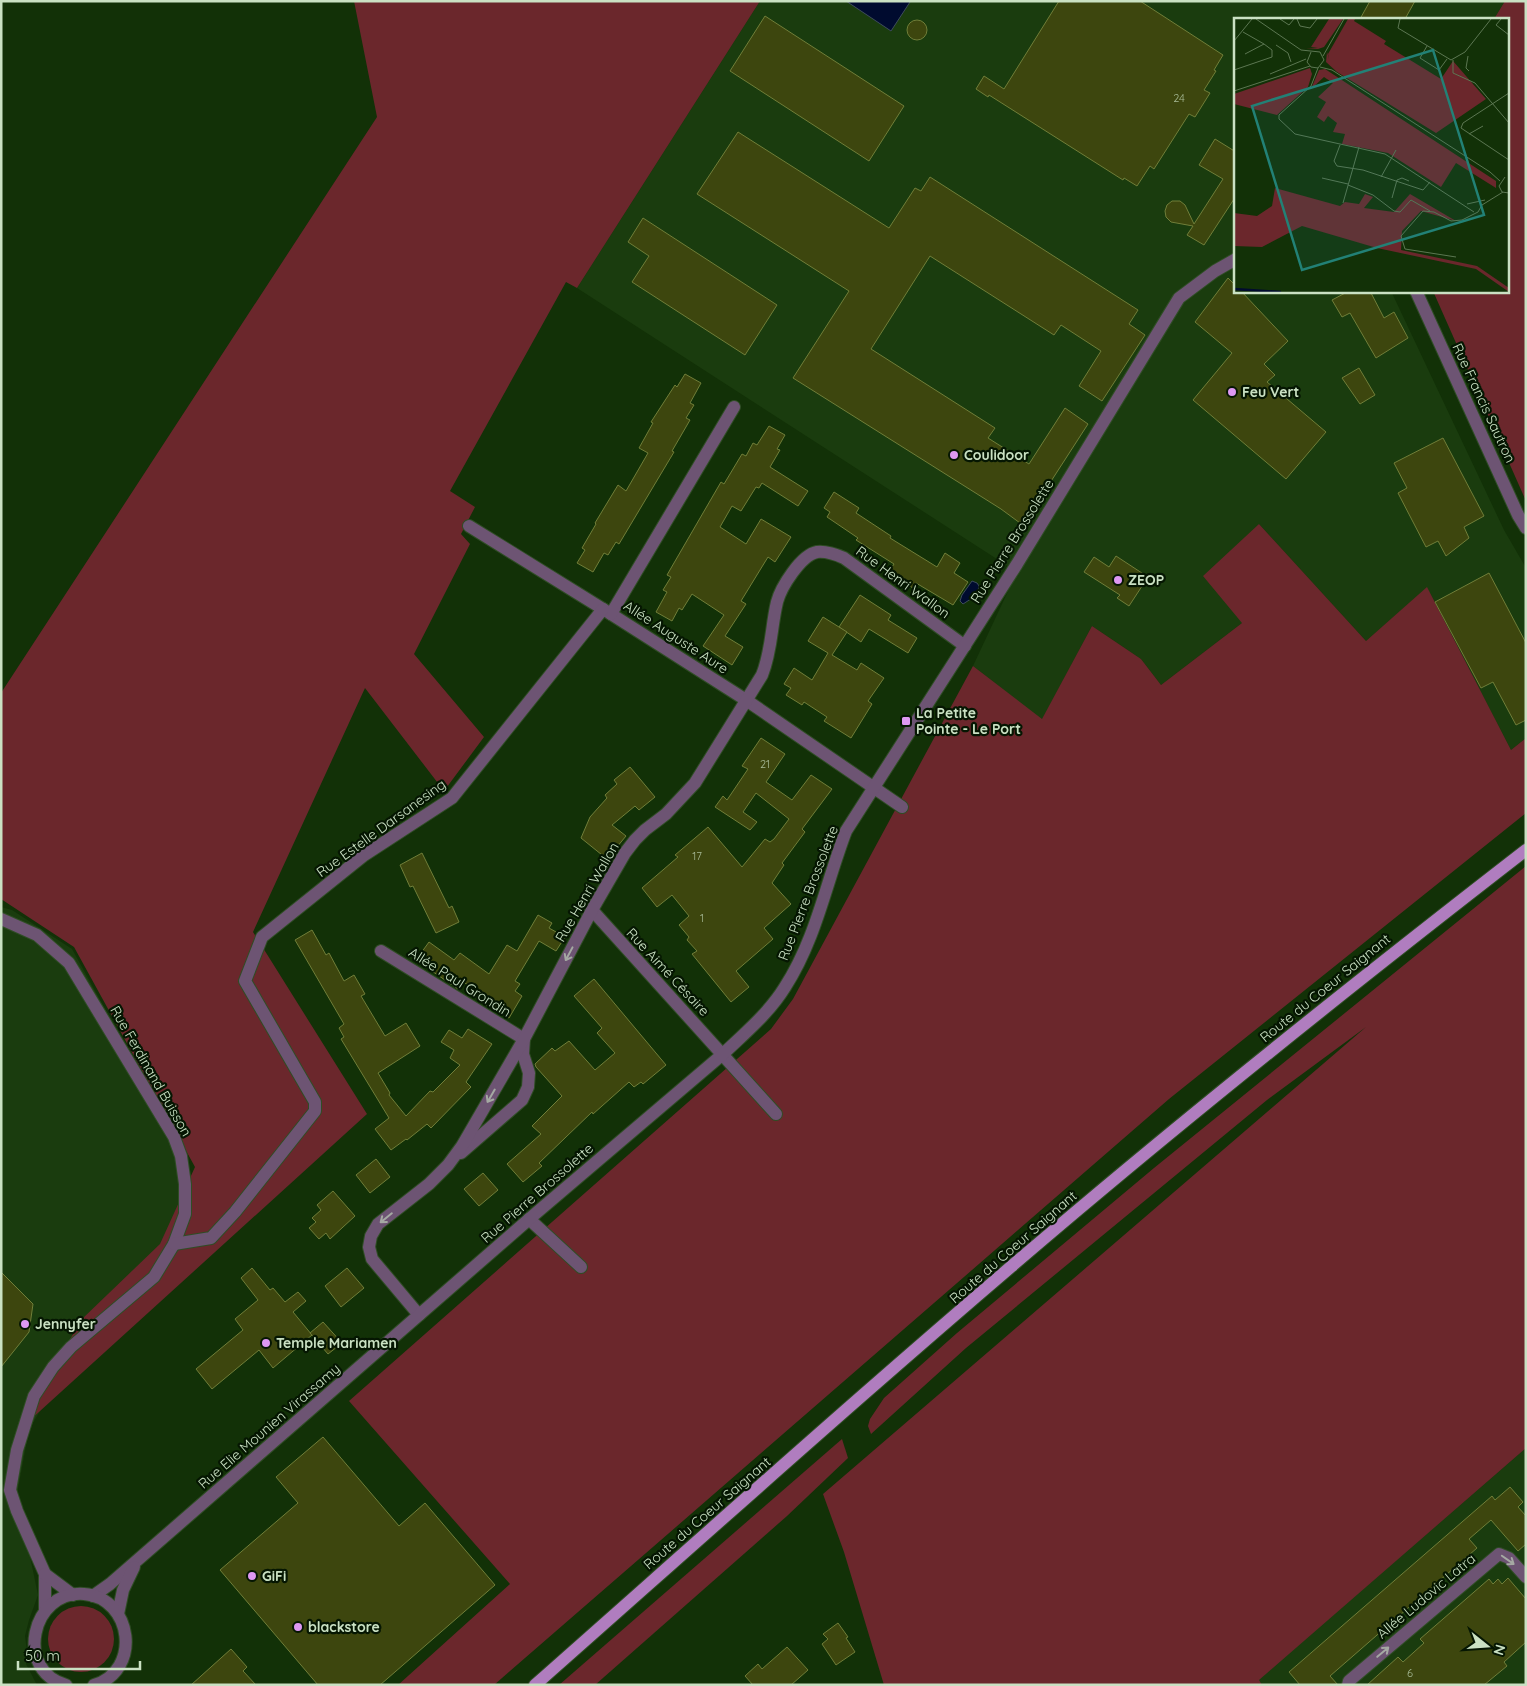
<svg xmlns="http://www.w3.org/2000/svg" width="1527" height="1686" font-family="Quicksand,sans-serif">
<rect width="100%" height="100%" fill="#123107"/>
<!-- built -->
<g fill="#1a3c0e">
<polygon points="760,1 1505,1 1494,19 1236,19 1236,291 1391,291 1504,530 1526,568 1526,738 1511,750 1427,588 1366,641 1259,524 1242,623 1161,685 1141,659 1092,626 1042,720 973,666 1017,572 577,288"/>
<polygon points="1,907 12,910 72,949 147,1085 189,1169 179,1253 68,1362 29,1430 17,1494 38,1595 29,1620 25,1636 27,1651 26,1664 37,1685 1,1685"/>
<polygon points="1526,1448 1526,1685 1262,1685 1258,1680"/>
</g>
<!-- green -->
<g fill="#6b272c">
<polygon points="354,1 760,1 577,288 566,282 450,491 475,507 461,534 470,544 414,654 484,737 444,791 365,688 253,932 367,1114 18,1431 81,1320 160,1244 195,1167 74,947 1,899 1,693 377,117"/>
<polygon points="1505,1 1526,1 1526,501 1433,291 1508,291 1508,19 1494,19"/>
<polygon points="1259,524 1366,641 1427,587 1511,750 1526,738 1526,813 1169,1099 494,1685 398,1685 510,1584 349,1401 771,1029 793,999 973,666 1042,719 1092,626 1141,659 1161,685 1242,623 1203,576"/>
<polygon points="1526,866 1526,1448 1259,1680 1262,1685 884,1685 844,1552 823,1494 1366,1027 1267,1100 966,1348 871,1434 868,1426 870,1419 884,1398 957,1333 1154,1168"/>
<polygon points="842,1439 848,1458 787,1516 595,1685 559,1685"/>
<circle cx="81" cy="1639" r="33"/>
</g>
<!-- water -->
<g fill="#000b2f" stroke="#3d4b5b">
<polygon points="846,1 909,1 910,2 891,31"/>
<polygon points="972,581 977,583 979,586 977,595 963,604 960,601 962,595"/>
</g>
<!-- building -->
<g fill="#3d460e" stroke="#707e39">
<polygon points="1059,1 1140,1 1223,55 1214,70 1216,71 1204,90 1210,93 1195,117 1189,114 1154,169 1150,166 1137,186 1124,178 1123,180 989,95 988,97 976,89 984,76 1004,89"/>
<polygon points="1370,1 1415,1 1405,19 1360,19"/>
<polygon points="765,16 904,106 869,161 730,71"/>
<circle cx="917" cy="30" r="10"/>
<polygon points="738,132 889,228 915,188 921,191 930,177 1138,310 1129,324 1145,335 1102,401 1079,386 1101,351 1061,325 1054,335 930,256 871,349 995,428 988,438 1029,464 1065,408 1088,424 1035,506 1032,504 1020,523 1001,509 793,378 849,291 697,194"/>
<polygon points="1215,139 1236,152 1236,196 1204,245 1187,235 1193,226 1171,222 1166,217 1165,211 1167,205 1172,201 1180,201 1185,205 1194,224 1223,179 1199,165"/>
<polygon points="643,218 777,305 745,355 632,282 649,256 628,242"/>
<polygon points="1228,278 1236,286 1236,291 1241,291 1288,341 1264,364 1275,375 1267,382 1326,432 1286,479 1193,400 1232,353 1195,322"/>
<polygon points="1349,291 1370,291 1384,318 1394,312 1408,338 1376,358 1350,313 1342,317 1332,300"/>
<polygon points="1359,368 1375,395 1360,404 1342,378"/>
<polygon points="685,374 701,383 690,403 694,405 686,418 690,420 672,451 674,452 619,544 616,542 608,555 604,553 593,572 577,563 585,550 582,548 596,524 595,523 618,485 626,491 648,453 639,448 653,423 651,422 675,385 677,387"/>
<polygon points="769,426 785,435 777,449 780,450 770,467 808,491 798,506 762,483 759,488 756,487 741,511 732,506 720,527 746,544 761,519 791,537 775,562 768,557 741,601 746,604 725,636 743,647 732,665 703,646 724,615 692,594 682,610 679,608 672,621 656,612 667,592 663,590 671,577 667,575 721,482 724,484 742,454 746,456 753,443 757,445"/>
<polygon points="1443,438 1484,516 1464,527 1469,538 1446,556 1438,541 1426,547 1398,493 1407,488 1394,463"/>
<polygon points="834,492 859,508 856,513 891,536 890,538 937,567 945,553 960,563 954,573 968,582 953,605 916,583 913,588 888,573 894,564 856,540 858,538 827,517 830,512 824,508"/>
<polygon points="1116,556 1148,577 1129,606 1117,598 1120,595 1084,572 1094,557 1109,567"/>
<polygon points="1489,573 1526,643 1526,720 1516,725 1493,682 1481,688 1435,602"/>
<polygon points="860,595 891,615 888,620 917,638 908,653 869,629 861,642 839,627"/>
<polygon points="823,617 847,632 832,655 857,670 861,663 884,678 868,701 872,704 851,738 824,721 827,717 804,702 802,705 786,695 791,688 784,684 794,668 812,680 828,653 808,641"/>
<polygon points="761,738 785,754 766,782 792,800 811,775 832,789 802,829 805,832 782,863 784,865 772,883 791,904 764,928 773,939 736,971 749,987 731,1002 692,954 697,951 687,940 689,937 679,925 689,916 672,895 657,907 642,888 678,857 675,855 708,827 742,867 765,839 770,842 774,839 789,819 756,793 743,812 757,822 750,830 715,807 723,796 727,800 748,769 742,766"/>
<polygon points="630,767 655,797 639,810 635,806 612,825 626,836 607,859 581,838 590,817 607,798 605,795 617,784 614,780"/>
<polygon points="422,853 449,908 452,906 459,922 436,933 413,886 410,887 400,865"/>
<polygon points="538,915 552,923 549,928 565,937 556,951 539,941 515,981 520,984 515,991 522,996 509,1018 483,1003 487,996 463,982 458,989 416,960 429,942 454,960 460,953 489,974 507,945 517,951"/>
<polygon points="312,930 326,955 329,953 344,981 354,975 365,994 361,996 385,1036 406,1023 420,1046 378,1073 390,1093 389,1095 406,1116 430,1091 433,1092 460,1065 450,1058 454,1050 441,1042 449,1030 462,1038 468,1029 492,1044 466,1082 471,1087 431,1128 427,1124 407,1140 406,1139 391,1150 375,1129 389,1118 341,1039 344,1037 339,1028 344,1024 295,940"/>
<polygon points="594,979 666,1065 643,1084 641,1082 634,1087 629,1082 593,1114 592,1112 539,1163 542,1166 523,1182 507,1164 541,1134 532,1126 562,1096 536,1067 535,1064 552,1048 555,1051 569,1041 595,1070 615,1053 597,1033 602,1028 574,996"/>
<polygon points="376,1159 390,1177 370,1193 356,1175"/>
<polygon points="483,1173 498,1190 479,1206 464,1189"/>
<polygon points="333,1191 355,1216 330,1239 326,1233 319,1239 309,1228 316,1222 312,1218 321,1210 317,1205"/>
<polygon points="252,1268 270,1290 273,1288 285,1302 298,1292 306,1301 293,1312 312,1335 273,1368 259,1350 212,1389 196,1369 243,1330 235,1319 258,1300 241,1278"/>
<polygon points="347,1268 364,1288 341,1307 325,1286"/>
<polygon points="1,1272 33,1304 29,1332 1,1367"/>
<polygon points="323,1322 342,1343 328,1354 310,1333"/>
<polygon points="323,1437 399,1526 425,1503 495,1585 380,1685 318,1685 220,1570 298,1503 276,1477"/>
<polygon points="1510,1487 1523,1502 1518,1507 1526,1516 1526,1544 1518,1551 1491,1520 1469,1539 1477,1548 1330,1676 1338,1685 1300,1685 1289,1672 1492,1496 1495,1500"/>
<polygon points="1508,1578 1526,1599 1526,1642 1504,1662 1507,1666 1484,1685 1367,1685 1398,1657 1403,1662 1424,1643 1420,1639 1489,1579 1493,1584 1498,1579 1502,1584"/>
<polygon points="838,1623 848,1637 846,1638 855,1652 836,1665 822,1644 828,1639 823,1634"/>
<polygon points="787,1647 808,1670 791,1685 753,1685 745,1676 758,1664 762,1669"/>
<polygon points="231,1649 247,1667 243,1671 256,1685 191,1685"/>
</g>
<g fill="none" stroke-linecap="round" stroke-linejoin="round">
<defs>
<g id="minor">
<polyline points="1416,291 1518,515 1526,528"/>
<polyline points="469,526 611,614 746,700 902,807"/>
<polyline points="611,614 734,407"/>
<polyline points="592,910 776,1114"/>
<polyline points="1,919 37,935 69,963 174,1137 181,1156 185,1184 185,1214 174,1244 154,1277 71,1347 53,1367 34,1396 17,1450 10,1490 17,1511 45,1574 45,1610"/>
<polyline points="381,951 524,1039 523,1054 529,1073 528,1087 522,1100 461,1153"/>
<polyline points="529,1219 581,1267"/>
<polyline points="174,1244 211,1238 235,1212 315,1111 315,1102 245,981 262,937 363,856 452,798 603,609"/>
<path d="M419,1315L372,1259L369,1247L371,1236L378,1224L429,1184L448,1165L462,1146L524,1039L592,910L625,853L635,840L645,830L666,814L695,783L762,675C772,650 771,627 777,602C781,587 801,555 817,552C827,551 835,554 844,558L965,646"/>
<polyline points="45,1574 73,1595"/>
<path d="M93,1596L110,1584L535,1214L723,1054C745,1033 769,1013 785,987C816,939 826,883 846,831L1017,564L1179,298L1215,271L1236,259"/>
<polyline points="118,1614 123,1590 134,1567"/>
<path d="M66,1685C14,1671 31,1590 84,1594C133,1598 142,1671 94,1685"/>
<polyline points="1348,1685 1349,1681 1499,1554 1509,1558 1526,1577"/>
</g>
<path id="primary" d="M535,1685C716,1525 895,1364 1079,1209C1225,1086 1375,967 1526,850"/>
</defs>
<!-- minor casing -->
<use href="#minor" stroke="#2f4d25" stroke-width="14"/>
<!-- primary casing -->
<use href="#primary" stroke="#2f4d25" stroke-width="14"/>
<!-- minor -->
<use href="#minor" stroke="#6d5473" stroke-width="12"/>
<!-- primary -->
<use href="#primary" stroke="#b07dbf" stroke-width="12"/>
</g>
<!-- one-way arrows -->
<defs><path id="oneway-shaft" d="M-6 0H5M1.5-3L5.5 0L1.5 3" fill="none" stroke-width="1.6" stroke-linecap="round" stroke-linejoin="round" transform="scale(1.25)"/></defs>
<g stroke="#a5a9a3">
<use href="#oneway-shaft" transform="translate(569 954) rotate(118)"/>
<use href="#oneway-shaft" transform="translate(491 1096) rotate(120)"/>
<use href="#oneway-shaft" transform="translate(386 1218) rotate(141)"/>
<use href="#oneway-shaft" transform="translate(1508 1560) rotate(35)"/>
<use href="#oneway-shaft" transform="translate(1383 1652) rotate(-40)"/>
</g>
<!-- markers -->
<g fill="#de98f2" stroke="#051602" stroke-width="2">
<circle cx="1232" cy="392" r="5"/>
<circle cx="954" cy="455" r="5"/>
<circle cx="1118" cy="580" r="5"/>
<rect x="901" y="716" width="10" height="10" rx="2.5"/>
<circle cx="25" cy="1324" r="5"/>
<circle cx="266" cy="1343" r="5"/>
<circle cx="252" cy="1576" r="5"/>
<circle cx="298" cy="1627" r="5"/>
</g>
<g text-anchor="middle" stroke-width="4.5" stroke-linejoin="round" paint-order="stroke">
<!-- number labels -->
<g font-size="11" fill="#a7ba96">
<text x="1179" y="102">24</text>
<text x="765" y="768">21</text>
<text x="697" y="860">17</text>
<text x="702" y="922">1</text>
<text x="1410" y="1677">6</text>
</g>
<!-- poi labels -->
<g font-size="14" font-weight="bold" fill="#cae1c3" stroke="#051602" text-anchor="start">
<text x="1242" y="397">Feu Vert</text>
<text x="964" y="460">Coulidoor</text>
<text x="1128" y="585">ZEOP</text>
<text x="916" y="718">La Petite<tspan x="916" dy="16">Pointe - Le Port</tspan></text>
<text x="35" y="1329">Jennyfer</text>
<text x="276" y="1348">Temple Mariamen</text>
<text x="262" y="1581">GiFi</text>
<text x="308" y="1632">blackstore</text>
</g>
<!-- street labels -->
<g font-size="14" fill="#cae1c3" stroke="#051602">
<text transform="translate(1484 403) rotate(65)" y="5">Rue Francis Sautron</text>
<text transform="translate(1012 541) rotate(-58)" y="5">Rue Pierre Brossolette</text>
<text transform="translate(903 582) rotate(36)" y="5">Rue Henri Wallon</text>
<text transform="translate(676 637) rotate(33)" y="5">Allée Auguste Aure</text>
<text transform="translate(381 828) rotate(-36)" y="5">Rue Estelle Darsanesing</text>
<text transform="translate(587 892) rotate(-60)" y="5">Rue Henri Wallon</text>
<text transform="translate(808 893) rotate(-69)" y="5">Rue Pierre Brossolette</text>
<text transform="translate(668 972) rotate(47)" y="5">Rue Aimé Césaire</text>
<text transform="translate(460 982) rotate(32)" y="5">Allée Paul Grondin</text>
<text transform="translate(1325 988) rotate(-39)" y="5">Route du Coeur Saignant</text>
<text transform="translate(151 1071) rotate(60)" y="5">Rue Ferdinand Buisson</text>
<text transform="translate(537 1193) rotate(-41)" y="5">Rue Pierre Brossolette</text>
<text transform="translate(1013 1247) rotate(-41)" y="5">Route du Coeur Saignant</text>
<text transform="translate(269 1426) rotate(-41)" y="5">Rue Elie Mounien Virassamy</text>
<text transform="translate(707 1513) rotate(-41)" y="5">Route du Coeur Saignant</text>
<text transform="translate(1426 1596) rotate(-40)" y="5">Allée Ludovic Latra</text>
</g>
</g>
<!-- overview -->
<g transform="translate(1234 18)">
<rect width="275" height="275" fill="#123107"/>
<path d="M95,1H109L90,29L84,31H72L84,30L77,29ZM114,1H121L120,3L152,23L150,26L207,61L219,43L252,81L202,115L103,54L92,44L93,34L95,41L94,36ZM76,50L78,56L74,69L43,97L0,86V76ZM91,51L262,163V170L222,145L207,169L154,135L108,126L111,116L99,114L103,105L94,98L90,104L83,99L92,84L84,79L99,65L90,59L77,71L85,52ZM41,170L106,188L111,184L125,186L131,176L139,179L130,190L160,194L176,176L222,203L187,193L168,213L167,232L243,248L275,270V274L242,251L143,230L68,208L28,229L0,228V195L23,198L38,188Z" fill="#6b272c"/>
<path fill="none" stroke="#000b2f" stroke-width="2.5" d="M0,271L47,274"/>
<path fill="none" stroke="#5c7752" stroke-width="1" d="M22,1L67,32L86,34L90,42L84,50L77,49L73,44L77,34M46,1L55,7L60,1M63,1L66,8L76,10L83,1M166,1L164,10L217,42L231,34L257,1M267,1L262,7L275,17M0,23L18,1M42,27L54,35L57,44M193,28L186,40L205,52L213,41M11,36L30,26M89,38L110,1M234,38L232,50L235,53M219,42V55L241,65L275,105M86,49L98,52L256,154L266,163M84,50L77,68L45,97V101L61,116L151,136L240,194M0,52L38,39V32L30,26L9,14M36,56L72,41M0,73L76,48M275,75L229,105L227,110L275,142M235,116L249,108M106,127L100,143L103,148L129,152L189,172L196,164M147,159L162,132M271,159L265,168L268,174L275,175M88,160L114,166M114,167L139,177L160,193L166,194L177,182L196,193M158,180L163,162L168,160L175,163M109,185L125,129M233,186L251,182M222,239L171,231L167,218L189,193L200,194L217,203L228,202L244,194L248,187L269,174"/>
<path fill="#228176" fill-opacity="0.15" stroke="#228176" stroke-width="2.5" d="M199,32L250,197L68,252L18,88Z"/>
<rect width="275" height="275" fill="none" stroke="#cae1c3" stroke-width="2.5"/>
</g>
<!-- border -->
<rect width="1527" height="1686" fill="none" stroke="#cae1c3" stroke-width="5"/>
<!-- north arrow -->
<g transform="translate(1487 1646) rotate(107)" stroke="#051602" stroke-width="4" paint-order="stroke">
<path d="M0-4L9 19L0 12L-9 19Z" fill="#cae1c3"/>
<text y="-8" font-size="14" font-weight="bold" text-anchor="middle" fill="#cae1c3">N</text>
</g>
<!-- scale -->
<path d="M18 1661v8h122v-8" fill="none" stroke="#cae1c3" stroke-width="2.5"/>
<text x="25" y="1661" font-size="15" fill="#cae1c3" stroke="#051602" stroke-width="4" paint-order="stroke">50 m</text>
</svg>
